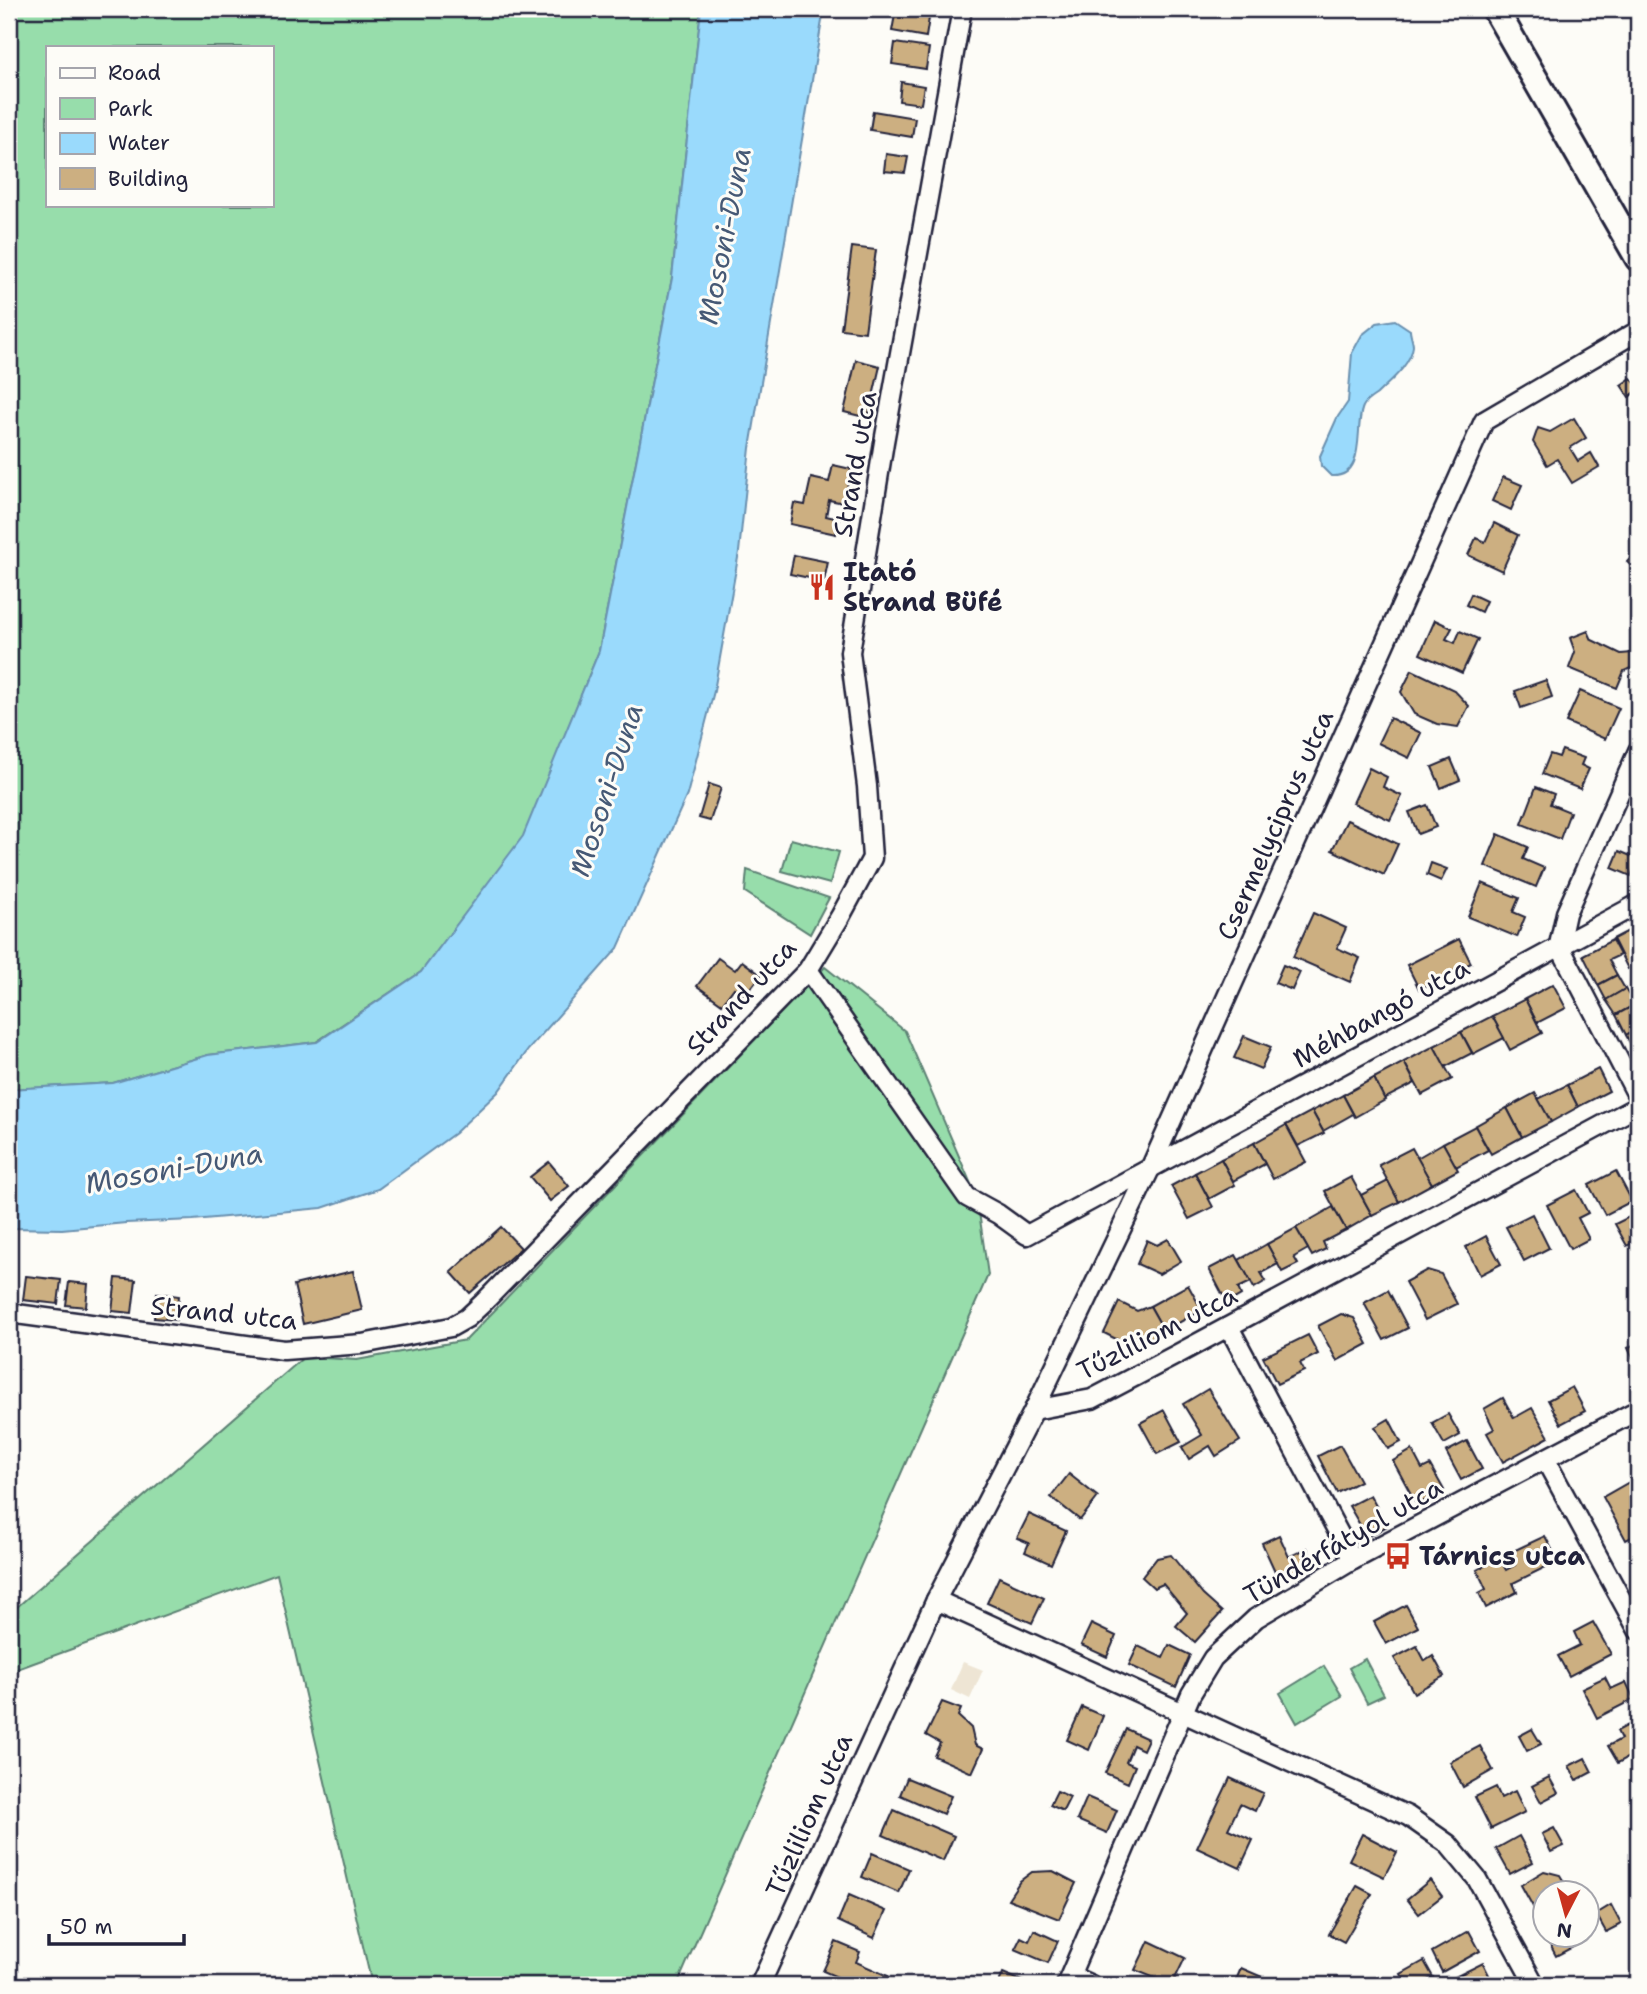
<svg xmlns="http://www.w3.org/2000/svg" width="1647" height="1994" font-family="'Shantell Sans',sans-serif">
<rect width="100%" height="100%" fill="#fdfcf7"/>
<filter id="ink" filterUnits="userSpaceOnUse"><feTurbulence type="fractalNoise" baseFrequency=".0143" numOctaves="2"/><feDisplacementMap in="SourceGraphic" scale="14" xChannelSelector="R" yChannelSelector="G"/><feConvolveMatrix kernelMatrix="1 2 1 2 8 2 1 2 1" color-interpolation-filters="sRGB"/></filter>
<g filter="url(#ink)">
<!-- built -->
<polygon fill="#eee5d4" points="963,1662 983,1670 970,1699 951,1690"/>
<!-- green -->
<g fill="#97ddab" stroke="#5c8073" stroke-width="2" fill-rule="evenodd">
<path d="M9,9H701L672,278L599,651L524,836L421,972L316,1042L208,1055L113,1083L14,1089H9ZM47,47H271V205H47Z"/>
<polygon points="791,839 839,852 830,884 782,871"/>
<polygon points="747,870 829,898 810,934 745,892"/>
<polygon points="825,967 905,1031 977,1198 988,1275 677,1985 372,1985 277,1574 9,1672 9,1614 304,1357 357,1360 466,1340"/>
<polygon points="1365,1659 1384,1695 1367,1703 1349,1668"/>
<polygon points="1324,1666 1342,1696 1297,1723 1280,1693"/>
</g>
<!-- water -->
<g fill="#9adafc" stroke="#6a90af" stroke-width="2">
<polygon points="701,9 824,9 750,448 739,552 714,691 687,795 618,948 528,1050 498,1092 455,1133 378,1189 322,1208 193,1220 126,1223 62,1229 9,1228 9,1089 113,1083 208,1055 317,1042 421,972 523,836 599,651 672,278"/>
<path d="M1395,320L1410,330C1410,335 1413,341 1413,346C1411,365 1389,382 1377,394C1373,397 1367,400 1364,405C1353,421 1369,478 1331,476L1321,466L1320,456L1337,418L1348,402L1352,353L1362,335L1377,323Z"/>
</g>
<!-- building -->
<g fill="#ccaf81" stroke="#22223b" stroke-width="2">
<polygon points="896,9 930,12 926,37 892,31"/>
<polygon points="895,43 929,48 926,69 892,64"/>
<polygon points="901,82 924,86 921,104 899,101"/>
<polygon points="873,111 915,118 912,137 870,130"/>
<polygon points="886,154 908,157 905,173 884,171"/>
<polygon points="852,247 876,250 865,332 841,329"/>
<polygon points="856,360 880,366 868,418 844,412"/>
<polygon points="1631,378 1638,387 1638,390 1629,397 1621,385"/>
<polygon points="1574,418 1586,438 1570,448 1578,461 1591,453 1599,467 1572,483 1557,459 1547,465 1533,442 1538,428 1550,432"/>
<polygon points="833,465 851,469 844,503 829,500 826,516 839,519 836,534 790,524 794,503 805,505 811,478 829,482"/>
<polygon points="1503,477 1522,485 1511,510 1492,501"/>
<polygon points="1494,523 1518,535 1502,571 1468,555 1476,538 1485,542"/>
<polygon points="1638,550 1638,572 1627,562"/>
<polygon points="794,555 828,562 824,581 790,574"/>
<polygon points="1471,594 1486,601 1481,612 1466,605"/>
<polygon points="1435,620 1452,628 1446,639 1455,643 1460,631 1478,639 1462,673 1420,654"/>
<polygon points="1588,631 1592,640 1621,654 1632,653 1633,667 1624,671 1617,688 1569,668 1575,652 1570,638"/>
<polygon points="1412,670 1454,690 1469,706 1458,727 1437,724 1414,714 1401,692"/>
<polygon points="1546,680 1552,697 1521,708 1515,691"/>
<polygon points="1580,691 1619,708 1605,739 1566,722"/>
<polygon points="1390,718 1421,733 1409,758 1378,743"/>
<polygon points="1562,750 1584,758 1581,765 1589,769 1580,789 1542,774 1550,754 1559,757"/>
<polygon points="1451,759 1460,780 1441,788 1432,767"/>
<polygon points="1369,768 1387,777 1383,787 1402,796 1390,820 1353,803"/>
<polygon points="709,784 721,788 710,821 699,818"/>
<polygon points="1536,787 1554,794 1550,804 1570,812 1560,839 1522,824"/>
<polygon points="1427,805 1436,827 1418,834 1409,812"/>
<polygon points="1347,820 1398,844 1384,875 1332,850"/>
<polygon points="1498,834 1528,847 1523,859 1544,868 1536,887 1485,866"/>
<polygon points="1619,851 1638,859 1631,876 1612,868"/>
<polygon points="1431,863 1447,869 1441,881 1427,875"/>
<polygon points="1482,883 1519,898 1513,912 1525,917 1517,937 1468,917"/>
<polygon points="1313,913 1346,928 1337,948 1360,958 1350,982 1293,957"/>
<polygon points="1638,926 1638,964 1628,969 1613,939"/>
<polygon points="1459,939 1471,963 1419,989 1407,965"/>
<polygon points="1612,940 1620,955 1609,960 1617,975 1598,985 1583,955"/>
<polygon points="718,958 735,970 742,961 761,975 745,996 734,988 722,1004 697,986"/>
<polygon points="1283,965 1300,972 1292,990 1275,983"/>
<polygon points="1617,975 1625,989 1606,1000 1598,985"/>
<polygon points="1553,984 1566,1008 1537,1023 1525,999"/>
<polygon points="1625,989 1635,1005 1616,1015 1606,1000"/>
<polygon points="1525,999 1542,1033 1510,1050 1492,1016"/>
<polygon points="1638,1003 1638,1028 1626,1035 1616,1015"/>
<polygon points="1492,1016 1504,1038 1473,1054 1461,1032"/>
<polygon points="1638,1028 1638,1059 1626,1035"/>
<polygon points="1461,1032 1472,1053 1445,1067 1434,1046"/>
<polygon points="1244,1036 1271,1047 1261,1069 1234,1058"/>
<polygon points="1434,1046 1452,1079 1422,1095 1404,1062"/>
<polygon points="1404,1062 1415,1083 1384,1099 1374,1078"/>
<polygon points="1598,1069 1609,1091 1578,1107 1567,1085"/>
<polygon points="1374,1078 1385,1100 1355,1117 1343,1095"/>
<polygon points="1567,1085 1578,1107 1551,1122 1538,1099"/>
<polygon points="1535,1093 1551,1122 1522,1137 1507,1108"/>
<polygon points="1343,1095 1353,1114 1323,1131 1312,1111"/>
<polygon points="1507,1108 1522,1137 1491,1154 1475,1126"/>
<polygon points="1312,1111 1324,1133 1298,1146 1286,1125"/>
<polygon points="1286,1125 1306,1162 1273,1179 1254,1143"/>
<polygon points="1475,1126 1488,1150 1456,1167 1443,1143"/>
<polygon points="1254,1143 1265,1164 1233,1181 1221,1159"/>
<polygon points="1443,1143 1458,1170 1432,1184 1417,1158"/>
<polygon points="1412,1148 1432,1184 1399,1202 1379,1165"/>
<polygon points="1221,1159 1235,1185 1209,1199 1195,1173"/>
<polygon points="549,1162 569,1186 550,1201 530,1177"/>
<polygon points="1616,1171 1632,1201 1605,1215 1589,1185"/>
<polygon points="1195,1173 1213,1207 1189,1219 1171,1186"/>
<polygon points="1351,1177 1372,1215 1346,1230 1325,1191"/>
<polygon points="1388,1181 1399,1202 1372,1215 1361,1195"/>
<polygon points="1576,1190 1588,1213 1578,1218 1589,1239 1570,1249 1547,1205"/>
<polygon points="1333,1207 1346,1230 1323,1242 1326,1249 1312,1256 1296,1228"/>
<polygon points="1532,1214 1549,1248 1524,1261 1506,1227"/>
<polygon points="1631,1216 1638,1230 1638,1240 1627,1246 1615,1224"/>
<polygon points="501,1227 521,1248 470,1293 451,1272"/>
<polygon points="1296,1228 1308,1249 1294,1257 1298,1264 1282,1272 1267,1244"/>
<polygon points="1486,1236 1501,1264 1480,1275 1466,1247"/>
<polygon points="1168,1239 1181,1261 1159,1274 1137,1264 1147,1240 1157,1245"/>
<polygon points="1267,1244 1278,1264 1261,1273 1266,1281 1254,1288 1239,1260"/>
<polygon points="1236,1255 1251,1282 1238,1288 1241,1295 1227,1303 1209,1269"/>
<polygon points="1427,1270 1441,1274 1457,1304 1425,1320 1405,1282"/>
<polygon points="353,1271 362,1310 303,1324 294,1285"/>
<polygon points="26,1276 61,1280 58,1304 23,1300"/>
<polygon points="116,1278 136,1280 132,1313 112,1311"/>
<polygon points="69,1282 88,1284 86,1307 66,1305"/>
<polygon points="1188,1285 1202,1310 1164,1331 1150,1306"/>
<polygon points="1388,1290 1408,1328 1384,1340 1364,1303"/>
<polygon points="157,1293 179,1296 176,1320 154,1318"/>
<polygon points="1119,1302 1137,1311 1150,1306 1164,1331 1134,1348 1104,1333"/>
<polygon points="1341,1314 1354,1318 1368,1344 1337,1361 1318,1326"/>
<polygon points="1308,1335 1318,1354 1300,1363 1304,1371 1277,1384 1263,1357"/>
<polygon points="1638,1342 1638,1369 1628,1348"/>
<polygon points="1572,1387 1585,1411 1561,1424 1548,1400"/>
<polygon points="1208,1389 1240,1441 1216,1456 1210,1446 1189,1459 1182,1447 1202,1435 1183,1404"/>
<polygon points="1503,1398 1514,1418 1532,1408 1549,1437 1503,1462 1487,1433 1494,1429 1484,1409"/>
<polygon points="1164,1410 1181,1442 1157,1454 1140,1423"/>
<polygon points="1448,1414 1460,1435 1444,1444 1432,1423"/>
<polygon points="1389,1419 1401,1442 1388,1449 1375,1427"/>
<polygon points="1467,1441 1482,1469 1461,1480 1446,1452"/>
<polygon points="1340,1445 1360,1481 1337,1493 1318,1456"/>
<polygon points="1412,1450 1422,1469 1430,1465 1444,1490 1417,1505 1393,1461"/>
<polygon points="1069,1474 1098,1497 1080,1520 1051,1497"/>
<polygon points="1638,1477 1638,1504 1631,1508 1638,1523 1638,1534 1626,1540 1603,1497"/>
<polygon points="1370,1495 1387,1526 1367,1537 1349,1506"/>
<polygon points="1029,1514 1066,1531 1051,1564 1025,1552 1029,1543 1017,1538"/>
<polygon points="1279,1535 1289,1557 1307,1548 1314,1563 1279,1580 1262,1543"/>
<polygon points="1545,1536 1558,1561 1513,1583 1517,1592 1486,1608 1479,1593 1486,1589 1477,1570 1499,1558 1506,1570 1515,1565 1509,1553"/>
<polygon points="1171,1555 1203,1595 1222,1612 1195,1642 1176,1626 1187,1613 1163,1584 1154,1588 1142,1577 1157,1558"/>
<polygon points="999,1577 1044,1598 1032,1623 987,1603"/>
<polygon points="1406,1605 1418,1627 1386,1644 1374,1622"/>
<polygon points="1593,1622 1611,1654 1569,1676 1558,1656 1580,1645 1574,1632"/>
<polygon points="1091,1624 1116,1636 1107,1657 1081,1645"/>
<polygon points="1169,1645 1190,1655 1176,1687 1129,1665 1138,1646 1163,1658"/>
<polygon points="1417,1646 1425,1661 1433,1656 1444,1676 1414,1693 1394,1658"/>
<polygon points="1605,1677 1611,1689 1626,1682 1634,1699 1597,1718 1582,1688"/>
<polygon points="942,1702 961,1709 958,1716 971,1728 975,1745 983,1749 972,1773 934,1756 940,1743 926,1735"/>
<polygon points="1082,1707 1103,1716 1089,1750 1067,1740"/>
<polygon points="1634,1722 1638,1729 1638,1752 1618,1763 1608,1746 1621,1739 1617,1731"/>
<polygon points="1126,1729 1148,1739 1143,1750 1133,1745 1126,1762 1135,1766 1128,1783 1105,1773"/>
<polygon points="1532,1729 1541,1744 1527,1751 1519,1736"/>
<polygon points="1480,1746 1493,1770 1463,1787 1450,1762"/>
<polygon points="1585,1758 1592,1772 1577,1780 1569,1766"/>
<polygon points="1549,1777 1558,1793 1541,1802 1532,1786"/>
<polygon points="907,1778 951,1796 943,1814 900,1795"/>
<polygon points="1230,1778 1263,1793 1255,1811 1240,1804 1228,1829 1253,1840 1240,1868 1197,1848"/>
<polygon points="1496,1787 1501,1798 1515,1791 1525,1812 1491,1829 1475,1797"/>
<polygon points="1057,1791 1070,1797 1063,1811 1050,1805"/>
<polygon points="1087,1797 1117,1810 1107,1833 1077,1820"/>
<polygon points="894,1810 954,1836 943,1861 883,1835"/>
<polygon points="1554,1828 1564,1846 1551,1852 1542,1834"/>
<polygon points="1362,1834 1397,1852 1384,1877 1349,1860"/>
<polygon points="1519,1836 1533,1862 1510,1874 1496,1849"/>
<polygon points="872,1853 909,1869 899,1893 862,1877"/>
<polygon points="1053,1871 1076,1883 1059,1919 1008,1899 1020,1881 1032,1872"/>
<polygon points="1544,1871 1560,1875 1570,1892 1546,1892 1546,1910 1537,1914 1521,1885"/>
<polygon points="1430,1880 1442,1896 1419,1914 1407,1899"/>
<polygon points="1357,1886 1372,1894 1344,1942 1329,1934"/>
<polygon points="849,1895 886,1911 874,1938 838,1921"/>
<polygon points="1611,1905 1621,1924 1606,1932 1596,1914"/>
<polygon points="1034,1930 1058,1941 1048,1963 1015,1949 1021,1937 1029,1941"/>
<polygon points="1469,1931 1480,1951 1442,1972 1432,1952"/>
<polygon points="1552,1934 1583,1934 1586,1940 1556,1956 1547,1939 1553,1936"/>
<polygon points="1149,1941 1185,1958 1172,1985 1135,1970"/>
<polygon points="836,1942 860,1952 856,1962 888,1976 884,1985 856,1985 823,1971"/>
<polygon points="1424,1961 1433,1977 1418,1985 1407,1985 1401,1974"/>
<polygon points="1483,1963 1494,1985 1454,1985 1451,1979"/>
<polygon points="1241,1968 1274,1982 1273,1985 1234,1985"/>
<polygon points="1003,1973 1031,1985 998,1985"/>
</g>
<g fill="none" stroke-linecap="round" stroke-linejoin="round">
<defs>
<g id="street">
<polyline points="1638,751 1566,913 1559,945 1638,1097"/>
<polyline points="808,970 967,1197 998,1214 1027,1235 1638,904"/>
<polyline points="9,1313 284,1350 362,1344 451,1327 467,1318 483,1303 808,970 840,917 872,858 867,786 850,652 884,442 962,9"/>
<polyline points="1229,1327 1353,1560"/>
<polyline points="1034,1410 1092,1399 1174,1356 1638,1106"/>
<polyline points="1546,1461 1638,1630"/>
<polyline points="936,1600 1408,1816 1448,1844 1477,1879 1535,1985"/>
<polyline points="1071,1976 1091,1985"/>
<polyline points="760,1985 936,1600 1034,1410 1150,1169 1484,421 1638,331"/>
<polyline points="1066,1985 1191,1694 1213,1658 1256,1618 1353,1560 1638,1410"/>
</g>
<polyline id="secondary" points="1495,9 1638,258"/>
</defs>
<!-- street casing -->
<use href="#street" stroke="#22223b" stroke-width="23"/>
<!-- secondary casing -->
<use href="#secondary" stroke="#22223b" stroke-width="30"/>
<!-- street -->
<use href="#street" stroke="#fdfcf7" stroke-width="18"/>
<!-- secondary -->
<use href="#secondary" stroke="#fdfcf7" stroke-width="24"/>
</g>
</g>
<!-- icons -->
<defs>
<symbol id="restaurant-bare" viewBox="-9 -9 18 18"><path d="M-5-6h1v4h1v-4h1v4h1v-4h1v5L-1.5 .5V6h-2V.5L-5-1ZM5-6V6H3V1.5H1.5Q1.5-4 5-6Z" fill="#c8321e" stroke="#fdfcf7" stroke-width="2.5" paint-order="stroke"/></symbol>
<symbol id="bus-bare" viewBox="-9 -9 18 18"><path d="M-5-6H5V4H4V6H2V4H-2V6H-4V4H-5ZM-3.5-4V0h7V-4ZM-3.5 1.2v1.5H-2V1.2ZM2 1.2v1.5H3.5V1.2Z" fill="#c8321e" stroke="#fdfcf7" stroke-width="2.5" paint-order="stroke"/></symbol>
</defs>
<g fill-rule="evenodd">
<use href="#restaurant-bare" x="803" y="568" width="38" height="38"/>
<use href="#bus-bare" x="1379" y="1537" width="38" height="38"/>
</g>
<g text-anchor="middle" stroke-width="6" stroke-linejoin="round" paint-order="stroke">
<!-- street labels -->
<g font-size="26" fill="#22223b" stroke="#fdfcf7">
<text transform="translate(855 464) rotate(-80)" y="9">Strand utca</text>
<text transform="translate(1275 825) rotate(-66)" y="9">Csermelyciprus utca</text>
<text transform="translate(741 997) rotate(-47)" y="9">Strand utca</text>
<text transform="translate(1381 1013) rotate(-29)" y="9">Méhbangó utca</text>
<text transform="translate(224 1313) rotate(6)" y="9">Strand utca</text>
<text transform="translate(1157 1333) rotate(-27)" y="9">Tűzliliom utca</text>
<text transform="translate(1343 1541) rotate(-30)" y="9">Tündérfátyol utca</text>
<text transform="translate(809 1815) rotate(-66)" y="9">Tűzliliom utca</text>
</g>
<!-- poi labels -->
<g font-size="26" font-weight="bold" fill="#22223b" stroke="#fdfcf7" text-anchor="start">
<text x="843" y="581">Itató<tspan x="843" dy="30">Strand Büfé</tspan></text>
<text x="1419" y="1565">Tárnics utca</text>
</g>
<!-- water labels -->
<g font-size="28" font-style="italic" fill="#465975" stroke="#fdfcf7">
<text transform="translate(724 236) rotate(-79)" y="10">Mosoni-Duna</text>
<text transform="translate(606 790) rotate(-72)" y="10">Mosoni-Duna</text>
<text transform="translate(174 1168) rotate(-10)" y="10">Mosoni-Duna</text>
</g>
</g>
<!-- margin -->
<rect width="1647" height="1994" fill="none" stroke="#fdfcf7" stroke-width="35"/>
<rect x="18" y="18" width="1612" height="1959" fill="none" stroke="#22223b" stroke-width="2.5" filter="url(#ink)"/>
<!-- legend -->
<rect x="46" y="46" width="228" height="161" fill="#fdfcf7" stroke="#a5a5ac" stroke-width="2"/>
<rect x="60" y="68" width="35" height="10" fill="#fdfcf7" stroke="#a5a5ac" stroke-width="2"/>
<text x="108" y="80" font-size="21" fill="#22223b">Road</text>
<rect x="60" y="98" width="35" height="21" fill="#97ddab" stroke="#a5a5ac" stroke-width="2"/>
<text x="108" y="116" font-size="21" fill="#22223b">Park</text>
<rect x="60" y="133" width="35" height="21" fill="#9adafc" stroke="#a5a5ac" stroke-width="2"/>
<text x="108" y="150" font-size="21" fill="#22223b">Water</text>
<rect x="60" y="168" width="35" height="21" fill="#ccaf81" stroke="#a5a5ac" stroke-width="2"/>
<text x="108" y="186" font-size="21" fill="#22223b">Building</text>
<!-- north arrow -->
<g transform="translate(1566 1914) rotate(186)"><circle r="33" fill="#fdfcf7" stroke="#a5a5ac" stroke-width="2"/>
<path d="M0-5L12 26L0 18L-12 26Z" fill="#c8321e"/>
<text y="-10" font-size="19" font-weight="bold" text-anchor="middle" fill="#22223b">N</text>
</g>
<!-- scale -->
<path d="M49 1934v10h135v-10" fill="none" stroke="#22223b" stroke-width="3.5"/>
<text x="60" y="1934" font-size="21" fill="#22223b" stroke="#fdfcf7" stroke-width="5" paint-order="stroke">50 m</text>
</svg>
